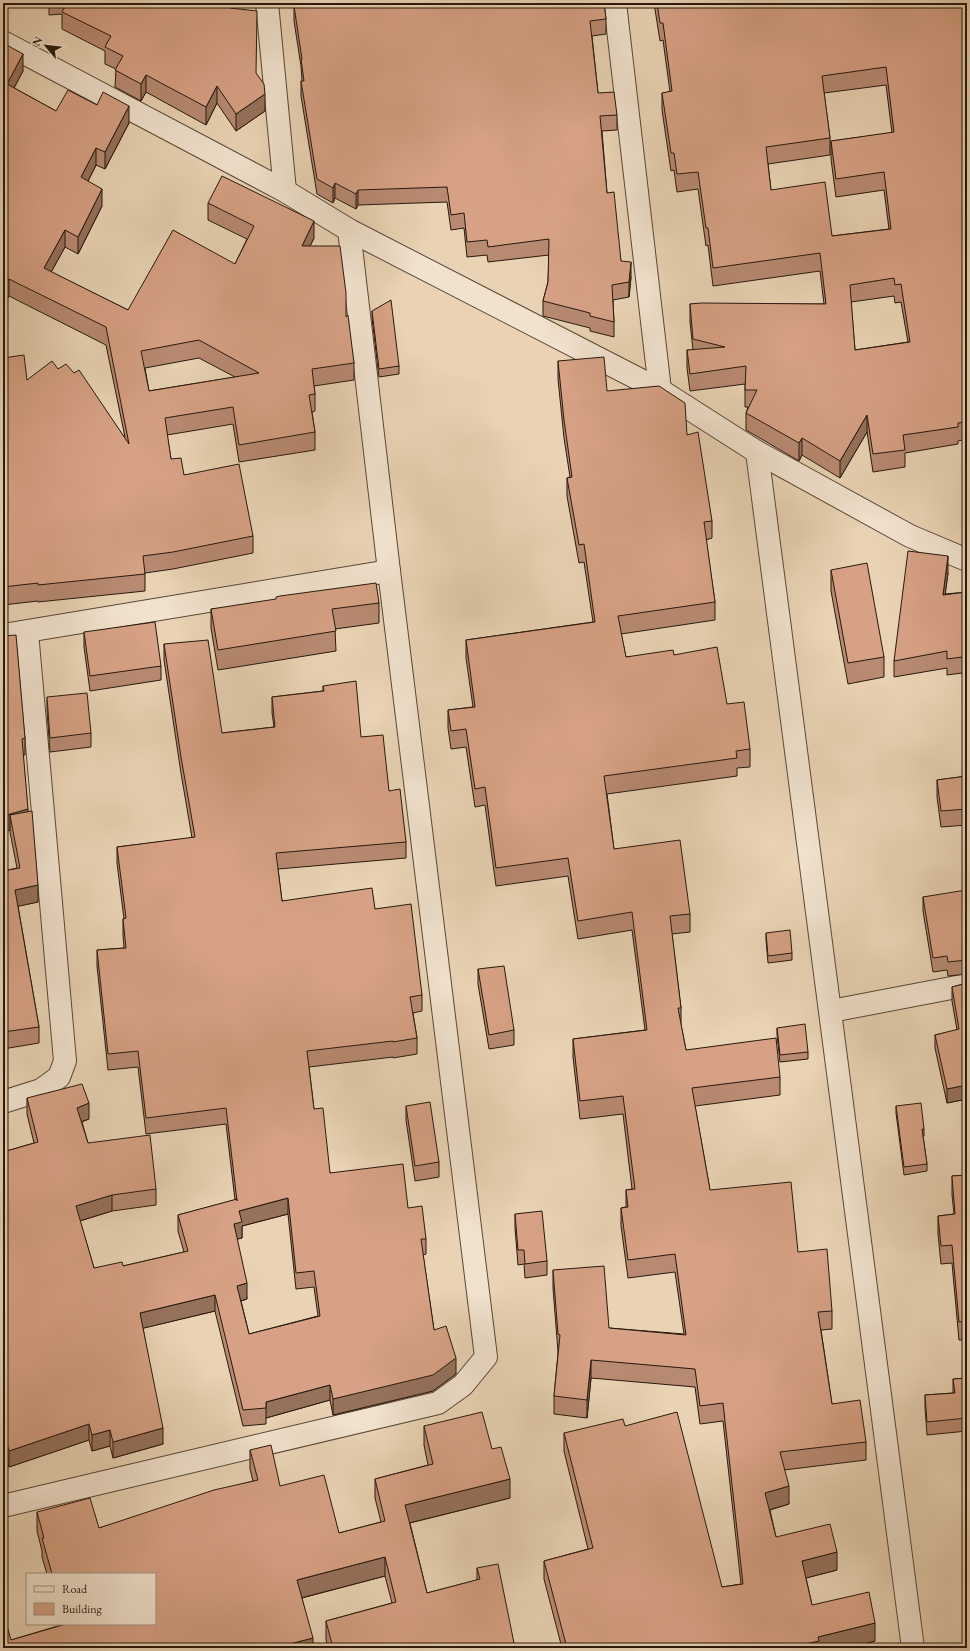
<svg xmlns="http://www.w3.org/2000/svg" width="970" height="1651" font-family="'EB Garamond',serif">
<rect width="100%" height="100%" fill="#e9d3b4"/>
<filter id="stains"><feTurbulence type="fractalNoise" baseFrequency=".005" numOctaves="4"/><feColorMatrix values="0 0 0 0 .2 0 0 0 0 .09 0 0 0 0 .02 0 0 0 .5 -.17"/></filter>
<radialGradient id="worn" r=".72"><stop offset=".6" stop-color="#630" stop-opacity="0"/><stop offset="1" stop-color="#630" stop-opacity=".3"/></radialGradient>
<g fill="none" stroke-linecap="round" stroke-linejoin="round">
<defs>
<g id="minor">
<polyline points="267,3 285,191"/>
<polyline points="615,3 660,390"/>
<polyline points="3,42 285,191 349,230 660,390 757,452 910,536 967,560"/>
<polyline points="757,452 913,1648"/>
<polyline points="3,635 389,571"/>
<polyline points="831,1011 967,985"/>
<polyline points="3,1102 41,1090 59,1077 65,1061 27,632"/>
<polyline points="3,1506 438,1403 463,1385 486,1357 389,571 349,230"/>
</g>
</defs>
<!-- minor casing -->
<use href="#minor" stroke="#584737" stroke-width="24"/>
<!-- minor -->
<use href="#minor" stroke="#f1e2ce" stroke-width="22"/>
</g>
<!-- wall -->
<g fill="#b88a72" stroke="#28180d" fill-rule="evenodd">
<polygon points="49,3 229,3 230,8 256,74 265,111 236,131 217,103 206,125 146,92 141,101 115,87 116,69 105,64 105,51 62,29 62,14 49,15"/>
<polygon points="301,3 604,3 606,19 606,34 592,36 598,93 617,115 617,130 602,131 607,193 621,261 631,277 629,297 613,300 614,322 614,337 590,331 590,328 543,316 543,301 548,282 549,255 488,262 487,255 467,257 464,228 451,230 447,202 358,205 356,209 335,198 333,203 317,194 301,96 301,81 302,81 301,66 294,21 294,6 301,5"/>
<path d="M654,3H964L967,28V202H965L967,217V439L958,441V444L905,453V467L873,472L867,432L840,478L802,455L799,461L746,430V413L748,407H745V384L690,391L687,368V350H693L690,322V304H824L820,271L713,286L708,245L706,246L698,189L677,192L674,170L671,171L662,110V93L670,92L663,40L660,41ZM886,85L892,133L831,141V159L836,197L884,190L889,229L832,236L771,190L768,164L830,155V138L824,93ZM894,296L895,303L901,302L908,342L855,350L851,302Z"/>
<path d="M3,43L23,71L14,88L56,111L129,123L105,169L96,165L88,181L102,206L78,254L65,247L51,272L128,310L235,264L247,239L208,220V203L314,238L310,246L346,317L354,363V380L314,386L315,394V411L312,412L315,432V450L239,462L233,424L167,435L171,459L184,475L253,536V553L173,569L145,573V591L38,602V601L3,605V358L27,380L58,369L125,437L106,345L9,296L7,299L3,297ZM199,358L235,377L149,391L145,368Z"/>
<polygon points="372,311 399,366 399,374 379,377 372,318"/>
<polygon points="558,361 607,391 687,435 712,521 712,538 706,540 715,602 715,620 621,634 626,657 674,655 727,704 750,749 750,767 737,768 737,776 607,794 614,849 690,914 690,932 672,934 681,1008 681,1025 686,1050 780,1077 780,1095 695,1106 710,1190 798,1252 832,1311 832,1329 821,1330 832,1404 866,1442 866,1460 784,1470 789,1504 770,1510 776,1537 837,1570 806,1578 812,1605 875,1641 847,1648 562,1648 544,1579 544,1561 588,1549 564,1451 564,1433 625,1426 722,1587 741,1584 723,1421 700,1424 695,1387 591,1378 587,1418 554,1414 554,1396 558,1353 558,1352 553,1288 553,1270 609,1328 684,1334 675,1272 628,1278 621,1226 621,1208 626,1207 626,1190 632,1189 623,1114 580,1119 573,1057 573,1039 645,1030 632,930 578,939 568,876 496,886 485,805 475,807 466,747 451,749 448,728 448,710 473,707 466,658 466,640 593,622 584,562 579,563 567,496 567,478 570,477 564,438 558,379"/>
<polygon points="831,570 884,657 884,677 848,684 831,591"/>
<polygon points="948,573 945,594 967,592 967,708 962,673 947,675 947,668 894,677 894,661"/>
<polygon points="379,603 379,623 335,629 336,651 218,670 211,628 211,609"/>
<polygon points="84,632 161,666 161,680 90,691 84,647"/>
<polygon points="3,636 25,738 25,755 23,755 28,812 38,902 18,906 39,1027 39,1043 3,1049 3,871 17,868 10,832"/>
<path d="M164,644L222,733L274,727L272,713V697L323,691V686L361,737L389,791L406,842V858L278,869L282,901L375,909L422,995V1011L413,1013L417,1038V1054L393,1058V1057L309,1067L314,1109L330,1173L408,1208L426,1239V1254L423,1255L434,1330L456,1374L433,1391L333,1415L330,1400L266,1418V1424L243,1426L215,1311L143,1328L163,1444L113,1458L110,1446L92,1451L89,1440L9,1467L3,1444V1152L34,1143L27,1114V1098L89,1119L82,1122L88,1143L156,1189V1205L112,1211L80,1221L94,1268L123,1266L184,1252L178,1231V1215L235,1200L226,1124L146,1134L138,1067L108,1070L97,966V950L124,948L123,935V919H124L117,863V847L192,838L181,773L164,660ZM288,1214L296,1289L314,1287L318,1316L249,1334L241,1301L247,1299L237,1239L242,1238V1226Z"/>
<polygon points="47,697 91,733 91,747 50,752 47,711"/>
<polygon points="967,776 967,825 941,827 937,797 937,780"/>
<polygon points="967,893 967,974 948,976 947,970 933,972 923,911 923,897"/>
<polygon points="766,933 792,953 792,960 768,963 766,940"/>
<polygon points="478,969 514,1030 514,1045 489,1049 478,984"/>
<polygon points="967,983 967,1099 947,1103 935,1048 935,1035 957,1030 952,1001 952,987"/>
<polygon points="777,1028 808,1052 808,1059 780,1062 777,1035"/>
<polygon points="406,1106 439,1162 439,1177 415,1181 406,1120"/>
<polygon points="896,1106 924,1129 924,1136 923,1136 927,1164 927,1171 904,1175 896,1113"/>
<polygon points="967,1175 967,1340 959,1340 952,1263 941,1264 938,1234 938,1216 954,1214 952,1195 952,1176"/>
<polygon points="515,1214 547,1261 547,1275 525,1278 524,1264 518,1265 515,1228"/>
<polygon points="967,1378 967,1431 927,1435 925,1408 925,1395 953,1393 953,1379"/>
<polygon points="424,1426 492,1449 510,1498 410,1523 427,1593 477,1580 477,1568 515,1648 328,1648 326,1640 326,1621 392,1603 385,1576 302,1598 313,1648 11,1640 61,1625 61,1624 155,1624 155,1574 47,1574 42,1557 42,1551 37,1531 37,1512 99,1528 253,1481 250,1469 250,1450 280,1486 339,1533 381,1522 375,1498 375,1479 428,1465 424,1445"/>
</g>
<!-- shaded-wall -->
<g fill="#96715c" stroke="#28180d">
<polygon points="23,54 23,71 7,101 7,84"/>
<polygon points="146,75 146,92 141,101 141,84"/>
<polygon points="217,86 217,103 206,125 206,107"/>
<polygon points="265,94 265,111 236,131 236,114"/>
<polygon points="129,106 129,123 105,169 105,152"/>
<polygon points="96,148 96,165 81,195 81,177"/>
<polygon points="335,183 335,198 333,203 333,188"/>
<polygon points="102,189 102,206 78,254 78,237"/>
<polygon points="358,190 358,205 356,209 356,194"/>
<polygon points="314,221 314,238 302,263 302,246"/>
<polygon points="65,230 65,247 44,285 44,268"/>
<polygon points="631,262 631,277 629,297 629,282"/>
<polygon points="9,279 9,296 7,299 7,282"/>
<polygon points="867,415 867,432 840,478 840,461"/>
<polygon points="802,438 802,455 799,461 799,443"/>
<polygon points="948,556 948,573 943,611 943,595"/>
<polygon points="28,809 28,825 10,815 10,830 3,832 3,816"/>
<polygon points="38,885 38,902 15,907 15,890"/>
<polygon points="965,1056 967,1056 967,1069"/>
<polygon points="967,1085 967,1099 947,1103 947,1089"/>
<polygon points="89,1103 89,1119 77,1123 77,1108"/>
<polygon points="112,1195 112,1211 76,1222 76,1206"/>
<polygon points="288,1198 288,1214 242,1226 242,1238 234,1240 234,1224 239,1211"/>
<polygon points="247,1283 247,1299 237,1302 237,1286"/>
<polygon points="215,1295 215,1311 140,1329 140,1313"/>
<polygon points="456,1358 456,1374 433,1391 333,1415 333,1399"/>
<polygon points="591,1360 591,1378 587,1418 587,1400"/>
<polygon points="330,1385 330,1400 266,1418 266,1402"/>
<polygon points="89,1424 89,1440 9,1467 9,1451"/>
<polygon points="163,1428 163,1444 113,1458 113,1442"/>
<polygon points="110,1430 110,1446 92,1451 92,1435"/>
<polygon points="510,1479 510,1498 405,1524 405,1505"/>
<polygon points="789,1486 789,1504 765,1511 765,1493"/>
<polygon points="837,1552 837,1570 802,1579 802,1561"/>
<polygon points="385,1557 385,1576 297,1599 297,1580"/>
<polygon points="875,1623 875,1641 847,1648 786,1648 818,1637"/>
<polygon points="313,1638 313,1648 274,1648"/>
</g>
<!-- building -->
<g fill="#d6a184" stroke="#28180d" fill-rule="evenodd">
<polygon points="67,3 229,3 230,8 257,11 256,73 264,84 265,94 236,114 217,86 206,107 146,75 141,84 115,70 123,56 105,47 111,36 62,12"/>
<polygon points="303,3 604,3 606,19 590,21 598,93 614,92 617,115 600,116 607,193 614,192 621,261 631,262 629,282 612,285 614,322 590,316 590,313 543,301 548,282 549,239 488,247 487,240 467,242 464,213 451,215 447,187 358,190 356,194 335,183 333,188 317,179 301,81 304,81 301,59 302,59 294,6 303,4"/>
<path d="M657,3H964L967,28V184L963,185L967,217V422L958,423V427L903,435L905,450L873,454L867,415L840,461L802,438L799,443L746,413L757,390H745L746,366L690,374L687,350L725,347L693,339L690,304L701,303L826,304L820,253L713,268L708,228H706L698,172L677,174L674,153H671L662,93L672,91L663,23H660ZM886,67L894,132L831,141L836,179L884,172L891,229L832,236L825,182L771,190L766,147L830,138L822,76ZM894,278L895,285L901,284L910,342L855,350L850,285Z"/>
<path d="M3,43L23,54L7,84L56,111L68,90L97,105L103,92L129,106L105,152L96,148L81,177L102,189L78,237L65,230L44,268L128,310L173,230L235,264L254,226L208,203L222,176L314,221L302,246H340L346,293V317L348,315L354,363L312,369L315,394L309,395L315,432L239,445L233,407L165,418L171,459L181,458L184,475L239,464L253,536L173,552L143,556L145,574L38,585V583L3,587V358L24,355L27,380L52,361L58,369L66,364L74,373L79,370L129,444L106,327L9,279L7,282L3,280ZM199,340L259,373L149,391L141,351Z"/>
<polygon points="391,300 399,366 379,369 372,311"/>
<polygon points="604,357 607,391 659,386 685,403 687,435 698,432 712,521 704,522 715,602 618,616 626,657 673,650 674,655 717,647 727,704 744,702 750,749 736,751 737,758 604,776 614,849 680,840 690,914 670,916 681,1008 678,1008 686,1050 776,1038 780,1077 692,1088 710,1190 791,1182 798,1252 827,1249 832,1311 818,1312 832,1404 860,1400 866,1442 780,1452 789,1486 765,1493 776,1537 830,1524 837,1552 802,1561 812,1605 869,1592 875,1623 818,1637 819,1641 786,1648 567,1648 544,1561 593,1548 564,1433 623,1419 625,1426 677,1412 722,1587 743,1584 723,1403 700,1406 695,1369 591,1360 587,1400 554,1396 560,1335 558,1334 553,1270 604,1266 609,1328 686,1335 675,1254 628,1260 621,1208 628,1207 626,1190 635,1189 623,1096 580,1101 573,1039 647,1030 632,912 578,921 568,858 496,868 485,787 475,789 466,729 451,731 448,710 475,707 466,640 595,622 584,544 579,545 567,478 572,477 564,420 558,361"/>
<polygon points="908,551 948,556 943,595 967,592 967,691 962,657 947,659 947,651 894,661"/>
<polygon points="867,563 884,657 848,663 831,570"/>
<polygon points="376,583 379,603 332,609 336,631 218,650 211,609 276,599 276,597 280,596"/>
<polygon points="155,622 161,666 90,676 84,632"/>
<polygon points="16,635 25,738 22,739 28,809 3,816 3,636"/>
<path d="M208,640L222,733L275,727L272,697L324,691L323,686L356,681L361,737L383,735L389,791L400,789L406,842L276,853L282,901L372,888L375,909L411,904L422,995L410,997L417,1038L393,1042V1041L307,1051L314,1109L323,1108L330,1173L403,1164L408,1208L422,1206L426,1239H421L434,1330L446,1326L456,1358L433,1375L333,1399L330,1385L266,1402V1408L243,1410L215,1295L140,1313L163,1428L113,1442L110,1430L92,1435L89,1424L9,1451L3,1428V1152L38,1142L27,1098L82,1084L89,1103L77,1108L88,1143L150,1135L156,1189L112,1195L76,1206L94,1268L122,1262L123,1266L188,1251L178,1215L237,1199V1201L226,1108L146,1118L138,1051L108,1054L97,950L126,948L123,919L126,918L117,847L195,837L181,757L164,644ZM288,1198L296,1273L314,1271L320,1316L249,1334L237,1286L247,1283L234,1224L242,1222L239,1211Z"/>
<polygon points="87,693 91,733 50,738 47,697"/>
<polygon points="967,776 967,809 941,811 937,780"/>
<polygon points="32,811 38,885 15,890 39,1027 3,1032 3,871 20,868 10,815"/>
<polygon points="966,890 967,893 967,960 948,962 947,956 933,958 923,897"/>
<polygon points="790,930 792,953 768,956 766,933"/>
<polygon points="504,966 514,1030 489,1035 478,969"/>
<polygon points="967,983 967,1056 965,1056 967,1066 967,1085 947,1089 935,1035 959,1029 952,987"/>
<polygon points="805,1024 808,1052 780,1055 777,1028"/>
<polygon points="430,1102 439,1162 415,1166 406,1106"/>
<polygon points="921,1103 924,1129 922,1129 927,1164 904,1167 896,1106"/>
<polygon points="967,1175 967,1321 959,1322 952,1245 941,1246 938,1216 955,1214 952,1176"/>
<polygon points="542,1211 547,1261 525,1264 524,1250 518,1250 515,1214"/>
<polygon points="967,1378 967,1418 927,1422 925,1395 955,1393 953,1379"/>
<polygon points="482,1412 492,1449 501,1447 510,1479 405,1505 427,1593 480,1579 477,1568 498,1564 515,1648 333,1648 326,1621 396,1602 385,1557 297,1580 313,1638 274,1648 3,1648 3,1612 11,1640 66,1624 155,1624 155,1574 52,1574 42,1538 44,1538 37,1512 90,1498 99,1528 214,1490 258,1480 250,1450 271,1445 280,1486 324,1475 339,1533 385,1521 375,1479 433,1464 424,1426"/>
</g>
<!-- margin -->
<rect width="970" height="1651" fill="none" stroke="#e9d3b4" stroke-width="16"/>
<rect x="4" y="4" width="962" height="1643" fill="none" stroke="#28180d" stroke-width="2"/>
<rect x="8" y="8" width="954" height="1635" fill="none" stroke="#28180d"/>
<!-- legend -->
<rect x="26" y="1573" width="130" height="52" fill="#f1e2ce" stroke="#a19181"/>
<rect x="34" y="1586" width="20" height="6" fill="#f1e2ce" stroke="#a19181"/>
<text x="62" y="1593" font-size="12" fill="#28180d">Road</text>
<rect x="34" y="1603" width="20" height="12" fill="#d6a184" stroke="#a19181"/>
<text x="62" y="1613" font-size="12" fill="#28180d">Building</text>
<!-- north arrow -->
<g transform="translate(46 46) rotate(298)" stroke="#f1e2ce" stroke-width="3" paint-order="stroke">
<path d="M0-3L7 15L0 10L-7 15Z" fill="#28180d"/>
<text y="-6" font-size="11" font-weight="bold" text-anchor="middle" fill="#28180d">N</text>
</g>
<rect width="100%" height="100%" filter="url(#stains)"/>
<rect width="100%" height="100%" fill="url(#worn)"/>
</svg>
